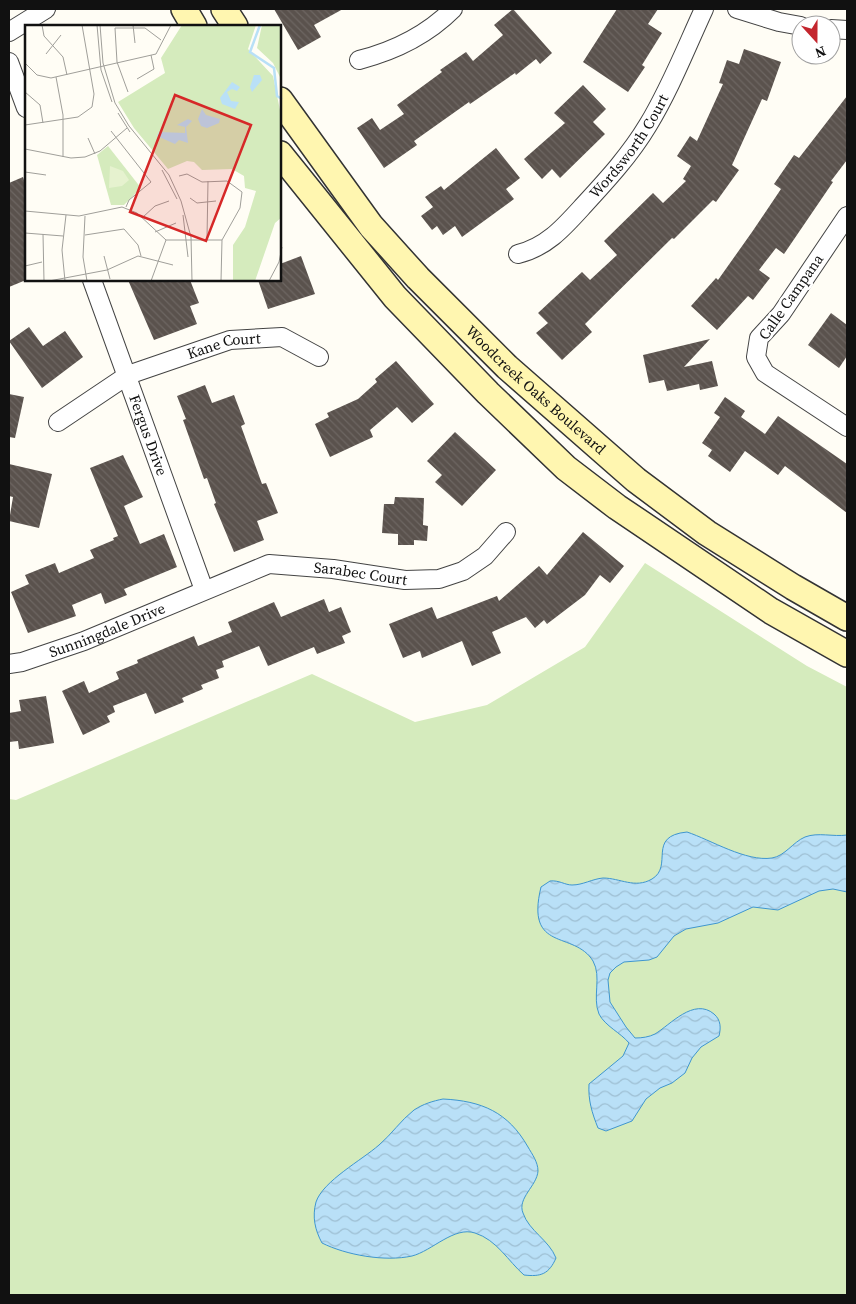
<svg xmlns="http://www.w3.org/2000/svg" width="856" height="1304" font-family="'Source Serif 4',serif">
<defs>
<pattern id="water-waves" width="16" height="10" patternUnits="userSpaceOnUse" patternTransform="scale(1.25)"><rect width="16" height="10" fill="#b9e0f7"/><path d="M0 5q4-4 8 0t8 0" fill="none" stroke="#9ebfd3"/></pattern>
<pattern id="building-back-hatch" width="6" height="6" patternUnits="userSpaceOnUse" patternTransform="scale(1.25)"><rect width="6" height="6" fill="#5a524d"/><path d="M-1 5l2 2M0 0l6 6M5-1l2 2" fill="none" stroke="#6d6662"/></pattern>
</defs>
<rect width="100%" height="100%" fill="#fffdf5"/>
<!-- grass -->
<polygon fill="#d5ebbd" points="645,563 807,666 847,687 847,1295 9,1295 9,799 16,800 312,674 415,722 487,705 585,647"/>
<!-- water -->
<g fill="url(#water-waves)" stroke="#3f96cf">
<path d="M687,832C711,840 746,862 772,858C785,856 793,842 805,837C818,832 833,837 847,835V892L833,889L819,891L778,910L753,907L718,923L686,929L674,936L657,957L649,960L624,962L616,967L610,973L608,980L610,1002L626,1027L635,1038C642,1038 649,1037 655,1034C670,1025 694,997 714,1014C721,1020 721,1028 719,1036L701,1047L692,1058L685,1073L672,1083L660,1088L646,1099L632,1121L606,1131L598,1128C592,1113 588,1100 589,1084L623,1056L629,1043C621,1033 605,1026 599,1014C592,997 602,977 593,961C574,930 525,953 541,887L550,881C559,880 565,885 572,885C583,885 592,879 603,878C620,878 635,889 652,879C674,866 646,836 687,832Z"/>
<path d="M443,1099C482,1101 508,1112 528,1147C532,1154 538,1162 538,1171C537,1186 517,1198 523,1213C529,1231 549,1240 556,1258C549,1274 541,1277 524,1275C508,1261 497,1240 475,1233C454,1226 432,1251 412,1256C385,1262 346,1255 322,1243C315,1230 312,1217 316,1202C323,1181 362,1160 379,1145C391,1135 401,1120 414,1110C423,1104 433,1101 443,1099Z"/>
</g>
<!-- building -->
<g fill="url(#building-back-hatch)">
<polygon points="274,9 343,9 314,25 321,37 298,50"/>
<polygon points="513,9 552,53 540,64 536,59 516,75 515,73 470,104 469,102 414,141 417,145 384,168 357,128 372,118 380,130 404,114 397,105 442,72 440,70 466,52 473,61 503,35 494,25"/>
<polygon points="617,9 658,9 648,24 662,33 642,65 645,67 628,92 583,62"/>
<polygon points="744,49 781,62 767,101 762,99 732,165 739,170 716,202 713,200 674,239 672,238 585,324 592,332 562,360 536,333 548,323 538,313 582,272 590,280 617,255 604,241 653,193 663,203 686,181 683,179 691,166 677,156 690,136 697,141 723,84 719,83 727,60 739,64"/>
<polygon points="583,85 606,109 593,122 605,134 560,178 552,169 542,179 524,159 565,123 554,113"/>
<polygon points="847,96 847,160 831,181 833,182 784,254 776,248 759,270 770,278 753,300 748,296 717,330 691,306 716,278 718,280 752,232 781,189 774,184 794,155 799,158"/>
<polygon points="496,148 520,178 506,189 514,199 462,237 455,226 443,235 437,226 432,230 421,216 433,207 425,197 441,186 444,190"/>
<polygon points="23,177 26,187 26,280 9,287 9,183"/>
<polygon points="301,256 315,294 268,309 258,280 280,280 280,264"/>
<polygon points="128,280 190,280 199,303 190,306 197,324 154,340"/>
<polygon points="831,313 847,325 847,356 839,368 808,345"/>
<polygon points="29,327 43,346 65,331 83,357 42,388 9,341"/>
<polygon points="710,339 684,367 712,361 718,386 700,390 699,384 667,391 664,380 649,383 643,355"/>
<polygon points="396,361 434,404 412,423 397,407 370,430 373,437 330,457 315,424 329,417 327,413 358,399 377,382 375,379"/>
<polygon points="205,385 212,403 234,395 245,424 241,426 262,484 266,483 278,513 257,521 264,540 234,552 214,504 216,503 207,478 204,479 183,420 186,419 177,396"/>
<polygon points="9,394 24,397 15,438 9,437"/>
<polygon points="725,397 745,411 741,417 765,434 778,416 847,464 847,513 785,466 778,475 745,451 730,472 708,456 712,450 702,443 720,417 714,413"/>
<polygon points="455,432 496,470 462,506 435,482 442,475 427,461"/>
<polygon points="123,455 143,497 124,506 140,544 164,534 177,567 124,589 127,595 105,604 101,593 72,605 76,616 28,633 11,592 29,584 25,575 55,563 59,573 94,558 90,550 114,540 113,538 118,536 90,468"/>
<polygon points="9,464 52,474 39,528 9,521 13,497 9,496"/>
<polygon points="395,497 424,498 423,525 428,526 427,541 414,540 414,545 398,545 398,534 382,533 384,504 394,504"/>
<polygon points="583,532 624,566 610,583 600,575 585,595 547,624 544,620 535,628 526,617 492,632 501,653 472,666 462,641 422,658 420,651 403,658 389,624 432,607 437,619 497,596 499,601 539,566 547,575"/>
<polygon points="324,599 329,612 341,607 351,632 342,636 345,643 317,654 314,647 268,666 259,646 222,661 224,667 216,670 219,678 201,685 203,689 182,698 184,702 155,714 146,693 113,706 115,712 107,716 110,722 83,735 62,691 84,681 89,693 119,679 116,672 138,663 137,660 194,636 198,646 232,632 228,622 274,602 281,617"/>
<polygon points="46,696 54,743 19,749 18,741 9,742 9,713 21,711 19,700"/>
</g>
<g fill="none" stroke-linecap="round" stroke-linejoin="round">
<defs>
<g id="minor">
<polyline points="737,9 779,22 801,26"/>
<polyline points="831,29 847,30"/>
<polyline points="9,32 46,9"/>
<path d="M359,60C394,51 427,35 453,9"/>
<polyline points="9,62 26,108"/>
<polyline points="847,216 781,314 759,338 756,357 765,373 847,427"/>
<path id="s1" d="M518,254C547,247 564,227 584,205C607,180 630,155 648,125C670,89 686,48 704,9"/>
<path id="s2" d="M92,280L204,590"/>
<path id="s3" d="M58,422L128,375L230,340L282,337L319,357"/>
<path id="s4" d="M9,664L22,662L84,641L269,564L333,569L405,580L439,579L463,571L485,556L506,532"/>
</g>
<g id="secondary">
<polyline points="184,9 194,26"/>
<polyline points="224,9 235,26"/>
<path id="s5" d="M280,100L371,226L418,278L507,367L636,480L707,533L793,587L847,618"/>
<polyline points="280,154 395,297 488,393 566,468 617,507 771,611 847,654"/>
</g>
</defs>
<!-- minor casing -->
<use href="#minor" stroke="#444" stroke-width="20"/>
<!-- secondary casing -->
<use href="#secondary" stroke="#333" stroke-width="28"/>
<!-- minor -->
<use href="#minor" stroke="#fff" stroke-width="18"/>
<!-- secondary -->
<use href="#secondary" stroke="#fff6b0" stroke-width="25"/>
</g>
<g text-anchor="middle" stroke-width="5" stroke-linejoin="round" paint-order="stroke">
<!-- street labels -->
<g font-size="15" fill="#111" stroke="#fff">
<text dy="5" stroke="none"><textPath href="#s1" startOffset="158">Wordsworth Court</textPath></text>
<text transform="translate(791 297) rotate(-55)" y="5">Calle Campana</text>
<text dy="5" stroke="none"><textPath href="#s3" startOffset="185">Kane Court</textPath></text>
<text dy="5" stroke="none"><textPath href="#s5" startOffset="388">Woodcreek Oaks Boulevard</textPath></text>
<text dy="5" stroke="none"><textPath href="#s2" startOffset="165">Fergus Drive</textPath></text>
<text dy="5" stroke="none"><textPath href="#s4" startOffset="371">Sarabec Court</textPath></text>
<text dy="5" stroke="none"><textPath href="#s4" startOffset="104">Sunningdale Drive</textPath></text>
</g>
</g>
<!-- overview -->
<g transform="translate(25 25)">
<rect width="256" height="256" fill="#fffdf5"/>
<path d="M157,0H231L223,24L248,51L256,90L257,192L250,198L230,256H208V220L220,202L231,166L220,163L219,151L207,144L177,145L169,137L162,136L143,144L109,103L93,77L140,48L136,33ZM237,0H256V54L248,38L232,23Z" fill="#d5ebbd"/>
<path d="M83,121L116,163L99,180H86L72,130Z" fill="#d5ebbd"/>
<path d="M85,141L98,146L104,155L97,161L84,163Z" fill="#e6f2cf"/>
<path d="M229,50H235L237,55L227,67L225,62ZM207,57L215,62L212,66L207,64L202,67L206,76L214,77L210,84L197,79L195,73ZM177,84L181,90L195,94L194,98L182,103L176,101L173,94ZM163,94L167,96L161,102L163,118L154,115L150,119L132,111L134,107L160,108V102L152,100Z" fill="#b9e0f7"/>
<path fill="none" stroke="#b9e0f7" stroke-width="2.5" d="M235,0L225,27L249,43L252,71L257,74"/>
<path fill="none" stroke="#a09f9a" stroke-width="1" d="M17,0L19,11L38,32L42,50M72,0L76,45L87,77M75,0L78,38L90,78L104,101L144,150L156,176L166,212L167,256M108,0L110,18M21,29L36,10M0,38L12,50L26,53L131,29L146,0M31,52L38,90V132M112,54L129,44L126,30M0,67L15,80L18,98M103,67L92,37L90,3H120L136,15M93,88L105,107M0,100L53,92L67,82L69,69L57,0M86,106L126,157L104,175L101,182M63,113L70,129M0,124L46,133L60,132L75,126L102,103M137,145L152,174M0,147L21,150M154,151L162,149L177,157L202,156L217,167L215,183L197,215L196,256M165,173L172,178L191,176M0,186L54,191L97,182L112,188L141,215H197M158,190L163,232M60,191L58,232L62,256M118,192L130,181L144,176M130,207L151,198M0,208L38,211M18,209L19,256M60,210L99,204L113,220L116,231M182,213L183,156M79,231L85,254M0,241L17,237M24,256L82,245L113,231L148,240M40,256L37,225L41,190M126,256L141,215M244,256L254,237L257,222"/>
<path fill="#d62828" fill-opacity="0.15" stroke="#d62828" stroke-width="2.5" d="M150,70L226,100L181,216L105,187Z"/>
<rect width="256" height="256" fill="none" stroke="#111" stroke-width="2.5"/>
</g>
<!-- border -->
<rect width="856" height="1304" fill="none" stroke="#111111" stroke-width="20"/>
<!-- north arrow -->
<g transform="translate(816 40) rotate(159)"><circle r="24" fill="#ffffff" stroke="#a0a0a0"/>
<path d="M0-4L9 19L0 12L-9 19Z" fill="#c4262e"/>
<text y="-8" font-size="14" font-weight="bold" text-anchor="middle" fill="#111111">N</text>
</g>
</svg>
